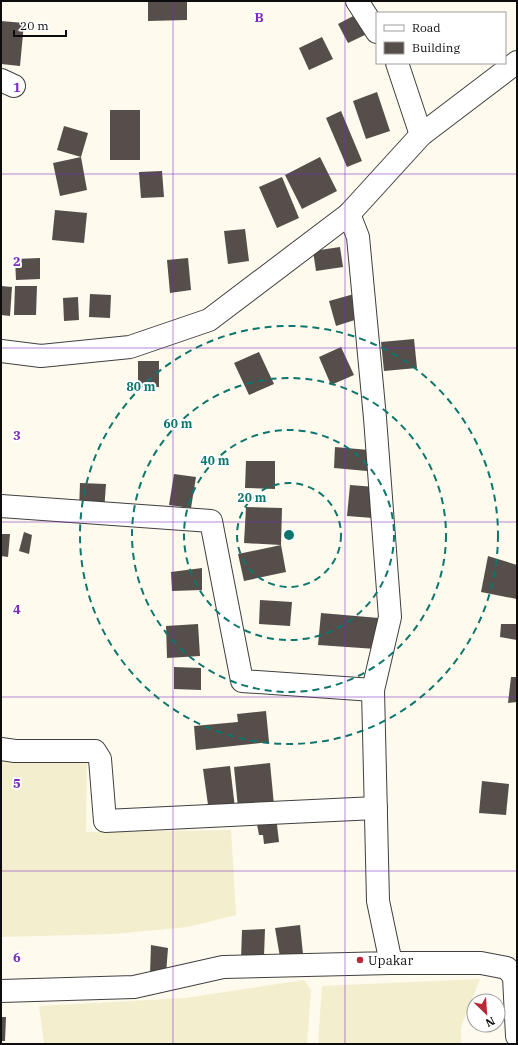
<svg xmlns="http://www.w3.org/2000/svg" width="518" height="1045" font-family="'IBM Plex Serif',serif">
<rect width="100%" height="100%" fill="#fefaed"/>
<!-- farmland -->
<g fill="#f3eece">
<polygon points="1,753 87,760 86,832 231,830 236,915 188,927 114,934 1,937"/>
<polygon points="480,979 461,1027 461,1044 318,1044 322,986"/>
<polygon points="304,980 311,990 307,1044 44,1044 39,1006 185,998"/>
</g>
<!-- building -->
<g fill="#554e4a">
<polygon points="148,1 187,1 187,20 148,21"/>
<polygon points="357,14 367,34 348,43 338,24"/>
<polygon points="1,21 24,23 20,66 1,64"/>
<polygon points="322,37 333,59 309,70 299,48"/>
<polygon points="377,92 390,131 366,139 353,101"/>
<rect x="110" y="110" width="30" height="50"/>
<polygon points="341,111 362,161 347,167 326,118"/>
<polygon points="64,126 88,133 81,157 87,190 60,196 53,163 81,157 57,150"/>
<polygon points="320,157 337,191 302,209 285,175"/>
<polygon points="162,171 164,197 141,198 139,172"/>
<polygon points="282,177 299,218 277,228 259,187"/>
<polygon points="55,210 87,213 84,243 52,240"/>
<polygon points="245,229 249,261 228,264 224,231"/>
<polygon points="340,247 343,267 316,271 313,251"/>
<polygon points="40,258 40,279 16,280 15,259"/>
<polygon points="188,258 191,290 170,293 167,260"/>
<polygon points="1,286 12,287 10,316 1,315"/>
<polygon points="15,286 37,286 36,315 14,315"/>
<polygon points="90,294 111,295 110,318 89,317"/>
<polygon points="354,294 361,318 336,326 329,301"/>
<polygon points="78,297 79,320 64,321 63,298"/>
<polygon points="414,339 417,368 384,371 381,342"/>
<polygon points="341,347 354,375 331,385 319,357"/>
<polygon points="259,352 274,384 249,395 234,363"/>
<rect x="138" y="361" width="21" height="26"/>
<polygon points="335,447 369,450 367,471 334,468"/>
<polygon points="246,461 275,461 275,489 245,488"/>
<polygon points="174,474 196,477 191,508 169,505"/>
<polygon points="80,483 106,484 104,512 79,510"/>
<polygon points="350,485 375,487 373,518 347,516"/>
<polygon points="246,507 282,508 281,545 244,543"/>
<polygon points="24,532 32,535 29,554 19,551"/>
<polygon points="1,534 10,534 8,557 1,556"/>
<polygon points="281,545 286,572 244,581 238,554"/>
<polygon points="488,556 517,565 517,599 481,592"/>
<polygon points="202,568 202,590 172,591 171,572"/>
<polygon points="260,600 292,602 290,626 259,624"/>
<polygon points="321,613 379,618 376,649 318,645"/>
<polygon points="198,624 200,656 167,658 166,626"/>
<polygon points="501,624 517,624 517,640 500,637"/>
<polygon points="174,667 201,668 201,690 174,689"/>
<polygon points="511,677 517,677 517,702 508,703"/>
<polygon points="266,711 269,742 196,750 194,726 238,722 237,714"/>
<polygon points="270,763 274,805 238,808 234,767"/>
<polygon points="230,766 235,808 209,812 203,769"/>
<polygon points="482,781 509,784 506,815 479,813"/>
<polygon points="276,816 279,842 264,844 263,835 259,835 256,819"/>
<polygon points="300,925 303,954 280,957 275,928"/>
<polygon points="265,929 264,956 241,960 242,930"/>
<polygon points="151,945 168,948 166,974 150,974"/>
<polygon points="1,1017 6,1017 5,1041 1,1041"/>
</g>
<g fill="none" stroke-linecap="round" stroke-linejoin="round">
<defs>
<g id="minor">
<polyline points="357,1 377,32"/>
<polyline points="397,63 421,135"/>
<polyline points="1,80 14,86"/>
<polyline points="1,351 41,356 130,347 209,320 349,214 421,135 517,62"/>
<polyline points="1,506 211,521 242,681 373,690"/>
<polyline points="1,749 15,751 95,751 100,759 105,821 376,808"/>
<polyline points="391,963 481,963 507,968 514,977 517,1036"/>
<polyline points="1,991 134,987 223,967 391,963 378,901 373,690 390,617 375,418 358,237 349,214"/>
</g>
</defs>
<!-- minor casing -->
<use href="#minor" stroke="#404040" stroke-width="24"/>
<!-- minor -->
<use href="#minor" stroke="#fff" stroke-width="22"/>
</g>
<!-- grid -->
<path fill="none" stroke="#7b2cbf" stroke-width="1" stroke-opacity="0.55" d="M173,1V1044M345,1V1044M1,174H517M1,348H517M1,522H517M1,697H517M1,871H517"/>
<!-- distance rings -->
<g fill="none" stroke="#0f766e" stroke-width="2" stroke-dasharray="7 5">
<circle cx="289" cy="535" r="52"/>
<circle cx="289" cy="535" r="105"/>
<circle cx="289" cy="535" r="157"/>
<circle cx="289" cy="535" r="209"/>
</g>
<!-- markers -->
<circle fill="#b82a37" stroke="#fff" stroke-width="1.5" cx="360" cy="960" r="4"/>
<g text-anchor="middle" stroke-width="4" stroke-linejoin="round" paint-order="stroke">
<!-- poi labels -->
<g font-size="13" fill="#0d0d0d" stroke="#fff" text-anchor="start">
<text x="368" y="965">Upakar</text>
</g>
</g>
<g font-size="13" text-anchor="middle" font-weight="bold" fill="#7b2cbf" stroke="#fff" stroke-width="4" stroke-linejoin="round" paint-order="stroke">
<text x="259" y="22">B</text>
<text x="17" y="92">1</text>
<text x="17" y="266">2</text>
<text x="17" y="440">3</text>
<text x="17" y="614">4</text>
<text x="17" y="788">5</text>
<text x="17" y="962">6</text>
</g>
<circle cx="289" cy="535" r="6" fill="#0f766e" stroke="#fff" stroke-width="2"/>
<g font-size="12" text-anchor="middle" font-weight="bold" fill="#0f766e" stroke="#fff" stroke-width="4" stroke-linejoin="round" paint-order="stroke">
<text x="141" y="391">80 m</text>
<text x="178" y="428">60 m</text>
<text x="215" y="465">40 m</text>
<text x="252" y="502">20 m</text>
</g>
<!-- border -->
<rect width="518" height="1045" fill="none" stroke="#0d0d0d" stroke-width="4"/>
<!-- legend -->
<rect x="376" y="12" width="130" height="52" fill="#ffffff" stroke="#9e9e9e"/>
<rect x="384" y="25" width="20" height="6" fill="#ffffff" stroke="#9e9e9e"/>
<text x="412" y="32" font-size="12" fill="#0d0d0d">Road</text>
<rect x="384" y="42" width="20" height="12" fill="#554e4a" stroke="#9e9e9e"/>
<text x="412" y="52" font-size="12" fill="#0d0d0d">Building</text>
<!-- north arrow -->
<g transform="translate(486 1013) rotate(155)"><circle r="19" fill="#ffffff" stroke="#9e9e9e"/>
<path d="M0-3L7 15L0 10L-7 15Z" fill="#b82a37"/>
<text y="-6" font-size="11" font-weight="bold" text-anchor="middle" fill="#0d0d0d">N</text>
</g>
<!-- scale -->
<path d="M14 30v6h52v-6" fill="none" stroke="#0d0d0d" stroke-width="2"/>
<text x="20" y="30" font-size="12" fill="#0d0d0d" stroke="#ffffff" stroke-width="3" paint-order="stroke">20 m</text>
</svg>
